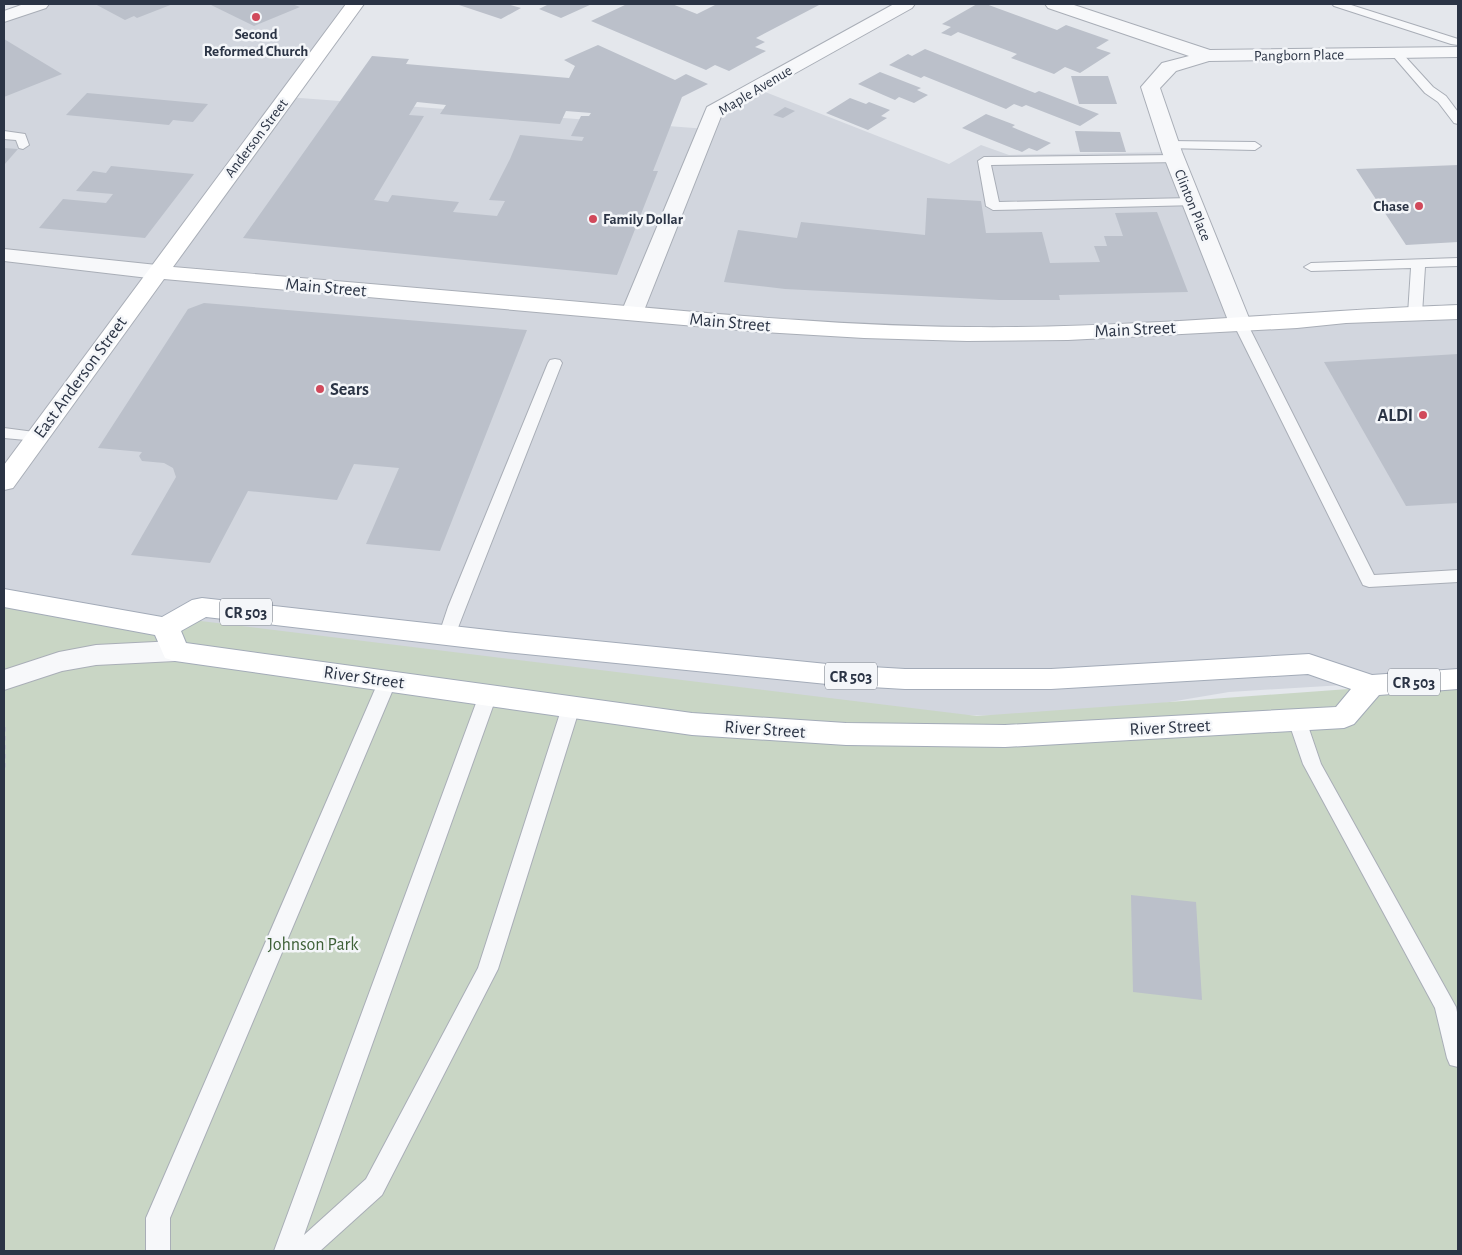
<svg xmlns="http://www.w3.org/2000/svg" width="1462" height="1255" font-family="'Alegreya Sans',sans-serif">
<rect width="100%" height="100%" fill="#e4e7ec"/>
<!-- built -->
<polygon fill="#d2d6de" points="41,4 355,4 287,97 707,129 714,111 755,88 949,164 981,145 1009,155 1172,152 1240,323 1458,312 1458,678 1229,692 1140,707 1032,716 921,715 4,598 4,17"/>
<!-- green -->
<polygon fill="#c9d6c5" points="4,597 977,716 1458,681 1458,1251 4,1251"/>
<!-- building -->
<g fill="#bbc0ca" fill-rule="evenodd">
<polygon points="95,4 173,4 137,18 134,16 125,20"/>
<polygon points="209,4 292,4 300,7 254,26"/>
<polygon points="456,4 507,4 521,8 501,19"/>
<polygon points="545,4 592,4 561,18 539,9 547,5"/>
<polygon points="627,4 672,4 697,14 717,4 821,4 756,38 765,42 755,47 766,51 729,71 715,65 706,70 591,21"/>
<polygon points="977,4 986,4 1057,30 1066,25 1109,40 1096,48 1111,53 1080,73 1065,67 1054,74 1011,58 1017,54 958,32 951,36 941,33 951,27 942,24"/>
<polygon points="4,39 62,74 4,97"/>
<path d="M598,45L675,80L686,74L708,84L682,97L653,171H658L617,275L243,238L372,56L409,59L406,64L569,78L575,66L564,60ZM417,102L446,105L440,114L560,124L566,111L591,113L589,116H581L571,136L584,137L582,141L520,135L510,159L489,200L505,201L497,216L453,212L459,202L392,195L388,202L374,200L424,116L409,115Z"/>
<polygon points="925,49 1035,93 1039,91 1099,114 1080,126 1026,105 1022,107 1014,104 1006,109 924,76 921,78 889,65 908,54 912,56"/>
<polygon points="880,72 921,88 917,90 928,95 914,103 899,97 895,100 858,84"/>
<polygon points="1071,76 1108,76 1117,104 1079,104"/>
<polygon points="87,93 208,104 193,122 173,120 169,125 66,115"/>
<polygon points="850,98 866,104 869,102 890,110 881,116 887,118 868,130 826,113"/>
<polygon points="785,107 795,111 783,118 773,115"/>
<polygon points="986,114 1015,125 1012,127 1051,143 1037,151 1029,148 1022,152 962,128"/>
<polygon points="1075,131 1120,132 1126,152 1080,152"/>
<polygon points="4,148 18,149 4,165"/>
<polygon points="1458,165 1458,242 1406,245 1356,169"/>
<polygon points="111,166 194,174 145,238 39,228 63,199 106,203 113,194 76,191 93,171 106,173"/>
<polygon points="927,198 981,201 986,233 1042,232 1050,263 1100,262 1094,246 1107,246 1104,236 1123,236 1115,213 1157,212 1188,292 1059,295 1060,300 999,300 785,289 724,282 738,230 797,238 801,222 925,235"/>
<polygon points="204,303 527,330 440,551 366,544 399,468 354,464 337,500 248,491 210,563 131,555 176,477 173,468 164,463 142,461 139,456 142,452 98,448 188,309"/>
<polygon points="1458,354 1458,503 1406,506 1324,362"/>
<polygon points="1131,895 1196,902 1202,1000 1133,992"/>
</g>
<g fill="none" stroke-linecap="round" stroke-linejoin="round">
<defs>
<g id="service">
<polygon points="1332,4 1348,4 1458,39 1458,45 1451,44 1334,6"/>
<polygon points="1397,50 1401,52 1433,87 1446,96 1458,112 1458,124 1454,123 1438,102 1425,93 1393,56 1391,54 1393,52"/>
<polygon points="4,131 25,134 29,145 23,149 19,148 16,140 4,139"/>
<polygon points="1169,141 1255,142 1261,146 1255,150 1165,148 1163,145 1165,142"/>
<polygon points="1175,155 1181,159 1180,162 991,165 999,202 1192,198 1199,202 1197,205 993,210 986,206 978,161 984,157"/>
<polygon points="1458,258 1458,266 1425,267 1422,314 1420,317 1410,317 1408,314 1411,268 1311,271 1304,267 1311,263"/>
<polygon points="1240,319 1245,320 1247,323 1374,575 1458,570 1458,582 1369,587 1363,585 1233,323 1235,320"/>
<polygon points="555,359 560,360 562,363 466,607 454,638 448,640 442,638 439,634 448,607 548,363 550,360"/>
<polygon points="4,428 42,433 45,436 42,439 37,441 4,438"/>
<polygon points="388,674 394,675 397,680 170,1218 170,1251 146,1251 146,1218 379,680 382,675"/>
<polygon points="488,688 494,690 497,695 304,1235 366,1179 478,968 562,707 565,702 571,700 577,702 580,707 498,969 382,1195 320,1251 274,1251 479,695 482,690"/>
<polygon points="1297,713 1304,715 1306,720 1321,764 1456,1007 1458,1017 1458,1067 1450,1065 1447,1058 1435,1008 1303,764 1288,720 1290,715"/>
</g>
<g id="minor">
<polygon points="24,4 49,4 46,8 4,22 4,11"/>
<polygon points="894,4 915,4 912,8 722,114 643,313 640,318 632,320 624,318 621,313 707,107"/>
<polygon points="1045,4 1071,4 1210,50 1458,47 1458,57 1209,61 1176,71 1160,88 1182,152 1251,323 1248,328 1240,330 1232,328 1229,323 1162,152 1141,87 1162,63 1189,56 1048,8"/>
</g>
<g id="tertiary">
<polygon points="4,249 157,265 165,267 168,272 165,277 157,279 4,261"/>
<polygon points="175,641 185,644 189,651 185,658 175,661 96,665 62,671 4,690 4,670 59,652 96,645"/>
</g>
<path id="secondary" d="M346,4H364L173,267C313,279 453,291 592,303C717,314 842,326 967,327C1131,329 1294,311 1458,305V319L1346,323L1297,328L1068,340L967,341L864,338L763,332L164,279L13,488L4,490V465Z"/>
<path id="primary" d="M4,589L162,617L192,600L202,598L506,632L837,665L905,669H1051L1309,654L1372,675L1458,669V689L1379,695L1354,724L1344,728L1005,747L846,745L692,735L175,661L165,658L155,635L4,607ZM206,617L506,652L837,685L905,689H1051L1308,674L1351,689L1336,707L1005,725L846,723L692,713L186,643L181,631Z"/>
</defs>
<!-- service casing -->
<use href="#service" stroke="#a9aeb7" stroke-width="2"/>
<!-- minor casing -->
<use href="#minor" stroke="#a9aeb7" stroke-width="2"/>
<!-- tertiary casing -->
<use href="#tertiary" stroke="#a9aeb7" stroke-width="2"/>
<!-- secondary casing -->
<use href="#secondary" stroke="#a9aeb7" stroke-width="2"/>
<!-- primary casing -->
<use href="#primary" stroke="#a3abb8" stroke-width="2"/>
<!-- path -->
<polyline stroke="#c2c5cb" stroke-width="4" stroke-dasharray="4.5 4.5" stroke-linecap="butt" points="4,727 4,770"/>
<!-- service -->
<use href="#service" fill="#f7f8fa" fill-rule="evenodd"/>
<!-- minor -->
<use href="#minor" fill="#f7f8fa" fill-rule="evenodd"/>
<!-- tertiary -->
<use href="#tertiary" fill="#f7f8fa" fill-rule="evenodd"/>
<!-- secondary -->
<use href="#secondary" fill="#fff" fill-rule="evenodd"/>
<!-- primary -->
<use href="#primary" fill="#fff" fill-rule="evenodd"/>
</g>
<!-- markers -->
<g fill="#d1495b" stroke="#f4f6f9" stroke-width="2">
<circle cx="256" cy="17" r="5"/>
<circle cx="1419" cy="206" r="5"/>
<circle cx="593" cy="219" r="5"/>
<circle cx="320" cy="389" r="5"/>
<circle cx="1423" cy="415" r="5"/>
</g>
<g text-anchor="middle" stroke-width="5" stroke-linejoin="round" paint-order="stroke">
<!-- far-poi labels -->
<g font-size="15" font-weight="bold" fill="#2b3445" stroke="#f4f6f9">
<text x="256" y="39">Second<tspan x="256" dy="17">Reformed Church</tspan></text>
<text x="1409" y="211" text-anchor="end">Chase</text>
<text x="603" y="224" text-anchor="start">Family Dollar</text>
</g>
<!-- far-street labels -->
<g font-size="15" fill="#2b3445" stroke="#f4f6f9">
<text transform="translate(1299 55) rotate(-1)" y="5">Pangborn Place</text>
<text transform="translate(755 90) rotate(-31)" y="5">Maple Avenue</text>
<text transform="translate(256 138) rotate(-53)" y="5">Anderson Street</text>
<text transform="translate(1193 205) rotate(68)" y="5">Clinton Place</text>
</g>
<!-- shield labels -->
<g fill="#f4f6f9" stroke="#676e7b" stroke-width="1">
<rect x="220" y="598.5" width="52" height="27" rx="4"/>
<rect x="825" y="662.5" width="52" height="27" rx="4"/>
<rect x="1388" y="668.5" width="52" height="27" rx="4"/>
</g>
<g font-size="16" font-weight="bold" fill="#2b3445">
<text x="246" y="618">CR 503</text>
<text x="851" y="682">CR 503</text>
<text x="1414" y="688">CR 503</text>
</g>
<!-- street labels -->
<g font-size="18" fill="#2b3445" stroke="#f4f6f9">
<text transform="translate(326 287) rotate(5)" y="6">Main Street</text>
<text transform="translate(730 322) rotate(5)" y="6">Main Street</text>
<text transform="translate(1135 329) rotate(-3)" y="6">Main Street</text>
<text transform="translate(80 377) rotate(-54)" y="6">East Anderson Street</text>
<text transform="translate(364 677) rotate(8)" y="6">River Street</text>
<text transform="translate(1170 727) rotate(-3)" y="6">River Street</text>
<text transform="translate(765 729) rotate(4)" y="6">River Street</text>
</g>
<!-- poi labels -->
<g font-size="18" font-weight="bold" fill="#2b3445" stroke="#f4f6f9" text-anchor="start">
<text x="330" y="395">Sears</text>
<text x="1413" y="421" text-anchor="end">ALDI</text>
</g>
<!-- park labels -->
<g font-size="18" fill="#3f6138" stroke="#f4f6f9">
<text x="313" y="950">Johnson Park</text>
</g>
</g>
<!-- border -->
<rect width="1462" height="1255" fill="none" stroke="#2b3445" stroke-width="10"/>
</svg>
